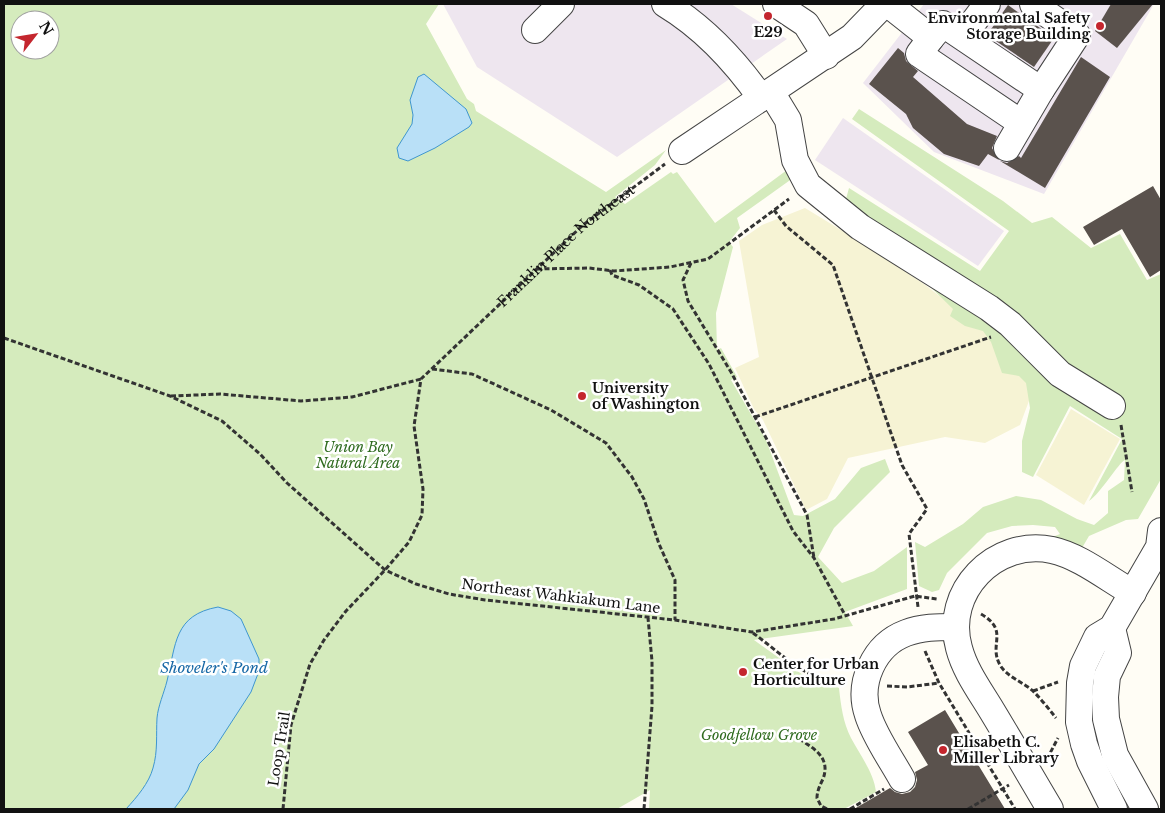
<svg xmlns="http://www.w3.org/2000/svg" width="1165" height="813" font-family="'Libre Baskerville',serif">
<rect width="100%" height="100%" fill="#fffdf5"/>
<!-- industrial -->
<g fill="#eee6ef">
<polygon points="443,4 731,4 787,39 617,157 477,67"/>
<polygon points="924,4 1154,4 1044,194 934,152 863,83"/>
<polygon points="843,118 1004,231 978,266 815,160"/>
</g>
<!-- farmland -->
<g fill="#f6f3d4">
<polygon points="805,208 864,244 924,284 1039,374 1020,425 985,443 945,437 848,458 827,499 806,510 763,420 754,409 735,368 759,357 739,241 762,225"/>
<polygon points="1071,409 1120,439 1084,505 1036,475"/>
</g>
<!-- green -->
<g fill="#d5ebbd" fill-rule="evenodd">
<path d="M4,4H439L426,24L467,99L474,104L476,111L606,192L666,150L655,165L615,197L625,204L671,172L673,174L677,172L715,223L787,170L793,178L737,218L740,228L729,242L733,247L716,313L717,350L721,348L737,377L731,380L766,440L794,515L803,516L835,499L861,468L885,459L890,472L834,528L818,557L842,583L874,571L907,547V589L845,612L853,626L754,640L803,675L839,688C841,706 843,722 851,738C860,755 874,773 876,792L844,809H649L650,790L617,809H4ZM20,20H50V50H20Z"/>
<path d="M859,109L1003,201L1032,223L1052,217L1091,248L1120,234L1147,280L1161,274V479L1138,519L1126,520L1089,536L1079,553L1043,541L1060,534L1055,527L1033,525L1012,526L987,533L947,573L939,590L932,592L919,586L915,542L925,547L963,524L983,507L1016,496L1041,500L1077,519L1094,525L1108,513V491L1124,480L1125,460C1119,462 1101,493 1089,501L1122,439L1070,406L1033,477L1022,472V441L1030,408L1026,383L1019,376L1002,373L991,342L983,331L965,326L950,316L953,309L870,228L846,199L849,188L980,271L1009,231L852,119Z"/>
</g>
<!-- water -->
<g fill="#b9e0f7" stroke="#3f96cf">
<polygon points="424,74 466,109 472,123 469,127 435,148 408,161 399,158 397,148 412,124 413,115 410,100 418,77"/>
<path d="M218,607L231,611L241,619L259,659V671L251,692L214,749L199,764L188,790L174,809H126C137,797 149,783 153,768C158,751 156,735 157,718C158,706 164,693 167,681C176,644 174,615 218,607Z"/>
</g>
<!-- building -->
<g fill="#5a524d">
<polygon points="1111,4 1153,4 1117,48 1095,31"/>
<polygon points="1008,5 1054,38 1034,67 987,35"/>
<polygon points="898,48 904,53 906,61 918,71 913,77 967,124 997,136 992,148 999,160 988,154 979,166 944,154 913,128 906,114 869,84"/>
<polygon points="1081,57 1110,77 1045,188 1000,161 1007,163 1019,156 1021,158"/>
<polygon points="1153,186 1161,200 1161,270 1150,277 1122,229 1094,245 1083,227"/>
<polygon points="945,710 1005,809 854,809 890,788 895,792 902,794 910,792 915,787 917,780 915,772 928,765 908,732"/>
</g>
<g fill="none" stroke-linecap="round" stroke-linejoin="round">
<defs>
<g id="minor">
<path d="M665,4C703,27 735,61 761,98"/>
<polyline points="776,4 806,24 826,56"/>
<polyline points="888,4 931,38 943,24 1041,90 1077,35 1033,4"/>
<polyline points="535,30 561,4"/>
<polyline points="963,36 987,4"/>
<polyline points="931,38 919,54 1021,123"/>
<polyline points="771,92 788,120 795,160 808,185 860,227 989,308 1010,324 1060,374 1112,406"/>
<polyline points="1007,148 1041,90"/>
<polyline points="682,151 852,37 884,4"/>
<polyline points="1112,628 1118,653 1107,676 1105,697 1106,719 1115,755 1145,809"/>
<path d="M902,779C891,759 875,737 868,715C857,683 874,645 906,633C921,627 938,627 955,627"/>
<path d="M1050,809C1031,777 1012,744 992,711C980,691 965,671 959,648C943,592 995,538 1052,550C1080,556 1108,579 1133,593"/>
<polyline points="1114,809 1090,761 1084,744 1079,722 1080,683 1083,666 1097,637 1112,628 1159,547 1161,531"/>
</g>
</defs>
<!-- minor casing -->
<use href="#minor" stroke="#444" stroke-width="28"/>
<!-- path -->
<g stroke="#333" stroke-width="3" stroke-dasharray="5 2.5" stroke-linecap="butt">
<polyline points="774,210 786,226 833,265 902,465 927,509 909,534 918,607"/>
<polyline points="691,263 683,280 688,301 731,372 807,515 814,558"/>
<polyline points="537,269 589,268 614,271 670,267 708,259 789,199"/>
<polyline points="610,270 612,275 639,285 673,309 709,364 793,531 814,558 845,615"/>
<polyline points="4,338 170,396 222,421 260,454 287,483 385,570 416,584 449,594 485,600 675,620 752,632 834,619 915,596 937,599"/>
<polyline points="432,369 472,374 551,410 606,443 632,477 644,499 659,544 675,580 675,620"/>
<polyline points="171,396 220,394 301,401 352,397 421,379"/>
<polyline points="755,417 991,337"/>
<polyline points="1121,425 1132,492"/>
<path d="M981,614C1010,631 988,644 1000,665C1007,677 1023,682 1033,691C1041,699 1049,709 1056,718"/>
<path d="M753,633C781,653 807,682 844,683"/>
<polyline points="925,651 939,683 1015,809"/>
<polyline points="887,686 907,687 939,683"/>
<polyline points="1033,691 1058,682"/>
<path d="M799,739C814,748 831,758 823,779C820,785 817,791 817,798L821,806L827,809"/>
<polyline points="1047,759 1058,738"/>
<path id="s1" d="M283,809L291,725L310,664L324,640L346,611L385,570L409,542L422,515L423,489L414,426L421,379L583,225L665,164"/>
<polyline points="644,809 652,706 652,661 648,618"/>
<polyline points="850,809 884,789"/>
<polyline points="968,809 1009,785"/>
</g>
<!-- minor -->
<use href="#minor" stroke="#fff" stroke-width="26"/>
</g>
<!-- markers -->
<g fill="#c4262e" stroke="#fff" stroke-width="2">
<circle cx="768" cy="16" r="5"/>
<circle cx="1100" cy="26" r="5"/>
<circle cx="582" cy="396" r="5"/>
<circle cx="743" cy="672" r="5"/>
<circle cx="943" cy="750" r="5"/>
</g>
<g text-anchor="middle" stroke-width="5" stroke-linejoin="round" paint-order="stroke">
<!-- poi labels -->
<g font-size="14" font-weight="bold" fill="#111" stroke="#fff" text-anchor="start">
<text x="1090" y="23" text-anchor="end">Environmental Safety<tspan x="1090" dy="16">Storage Building</tspan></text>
<text x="768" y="37" text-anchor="middle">E29</text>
<text x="592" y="393">University<tspan x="592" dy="16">of Washington</tspan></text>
<text x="753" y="669">Center for Urban<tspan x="753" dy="16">Horticulture</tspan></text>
<text x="953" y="747">Elisabeth C.<tspan x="953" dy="16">Miller Library</tspan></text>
</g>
<!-- street labels -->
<g font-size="14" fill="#111" stroke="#fff">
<text dy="5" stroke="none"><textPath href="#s1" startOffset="670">Franklin Place Northeast</textPath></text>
<text transform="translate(561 596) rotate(7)" y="5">Northeast Wahkiakum Lane</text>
<text transform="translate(279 749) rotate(-81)" y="5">Loop Trail</text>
</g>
<!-- park labels -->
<g font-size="14" font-style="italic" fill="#2f6b1f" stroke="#fff">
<text x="358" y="452">Union Bay<tspan x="358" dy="16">Natural Area</tspan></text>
<text x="759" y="740">Goodfellow Grove</text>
</g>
<!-- water labels -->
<g font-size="15" font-style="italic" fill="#1768a6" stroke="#fff">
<text x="214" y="673">Shoveler's Pond</text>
</g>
</g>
<!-- border -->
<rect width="1165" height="813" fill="none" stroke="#111111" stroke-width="10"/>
<!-- north arrow -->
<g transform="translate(35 35) rotate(59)"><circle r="24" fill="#ffffff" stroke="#a0a0a0"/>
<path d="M0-4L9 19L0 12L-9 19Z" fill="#c4262e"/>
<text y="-8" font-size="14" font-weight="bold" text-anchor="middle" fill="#111111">N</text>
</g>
</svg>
